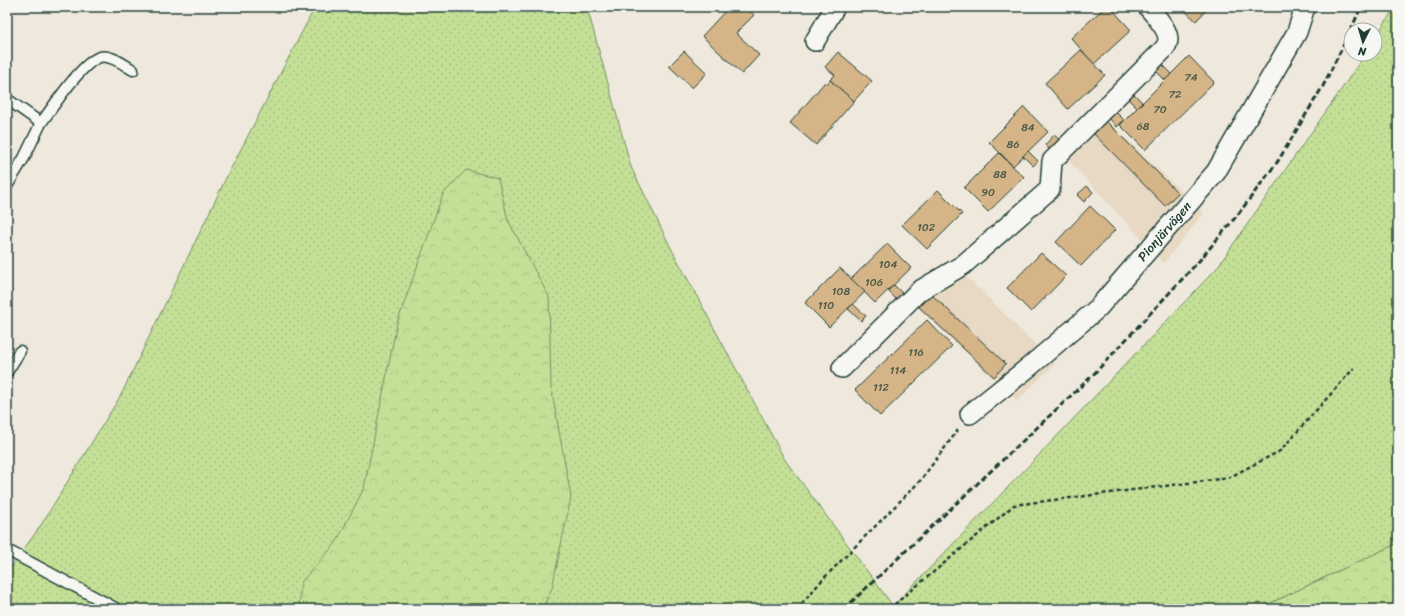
<svg xmlns="http://www.w3.org/2000/svg" width="1405" height="616" font-family="Sriracha,sans-serif">
<defs>
<pattern id="grass-dots" width="8" height="8" patternUnits="userSpaceOnUse"><rect width="8" height="8" fill="#c4e097"/><path d="M2 2h.1M6 6h.1" fill="none" stroke="#a8c183" stroke-width="1.8" stroke-linecap="round"/></pattern>
<pattern id="forest-crowns" width="20" height="18" patternUnits="userSpaceOnUse"><rect width="20" height="18" fill="#c4e097"/><path d="M2 6a3 3 0 1 1 6 0M12 15a3 3 0 1 1 6 0" fill="none" stroke="#a8c183"/></pattern>
</defs>
<rect width="100%" height="100%" fill="#efe9dd"/>
<filter id="ink" filterUnits="userSpaceOnUse"><feTurbulence type="fractalNoise" baseFrequency=".025" numOctaves="2"/><feDisplacementMap in="SourceGraphic" scale="8" xChannelSelector="R" yChannelSelector="G"/><feConvolveMatrix kernelMatrix="1 2 1 2 8 2 1 2 1" color-interpolation-filters="sRGB"/></filter>
<g filter="url(#ink)">
<!-- built -->
<g fill="#e7d9c4">
<polygon points="1105,118 1204,213 1164,263 1066,158"/>
<polygon points="965,275 1055,364 1017,401 916,306 934,289"/>
</g>
<!-- grass -->
<polygon fill="url(#grass-dots)" stroke="#728e66" points="318,7 587,7 631,167 671,248 785,460 893,606 1040,454 1216,269 1341,90 1365,54 1375,54 1375,38 1395,7 1398,7 1398,543 1258,609 7,609 7,573 41,525 121,395 229,172 313,11"/>
<!-- forest -->
<g fill="url(#forest-crowns)" stroke="#728e66">
<polygon points="466,170 498,178 508,220 549,297 551,387 571,497 552,588 542,609 299,609 301,582 336,543 364,488 397,323 443,194"/>
<polygon points="1398,543 1398,609 1258,609"/>
</g>
<!-- building -->
<g fill="#d5b588" stroke="#1f3d34">
<polygon points="729,7 746,7 754,15 736,33 759,55 742,74 702,36"/>
<polygon points="1105,7 1110,7 1131,30 1094,64 1071,38"/>
<polygon points="1181,7 1209,7 1196,21"/>
<polygon points="1081,50 1105,75 1068,109 1045,83"/>
<polygon points="684,51 707,73 692,88 669,66"/>
<polygon points="838,52 872,81 854,101 830,80 835,75 825,67"/>
<polygon points="1189,56 1214,82 1145,150 1120,125"/>
<polygon points="1162,64 1172,74 1165,80 1155,70"/>
<polygon points="830,80 854,101 816,145 790,123 825,82 827,84"/>
<polygon points="1133,93 1142,102 1137,108 1127,98"/>
<polygon points="1024,107 1048,132 1013,166 989,142"/>
<polygon points="1115,111 1124,120 1117,127 1108,117"/>
<polygon points="1105,120 1178,193 1165,206 1093,133"/>
<polygon points="1054,135 1061,141 1052,152 1045,145"/>
<polygon points="1028,151 1038,161 1033,166 1023,156"/>
<polygon points="999,153 1024,177 988,212 964,188"/>
<polygon points="1087,186 1093,192 1084,202 1077,195"/>
<polygon points="938,190 962,214 927,249 902,225"/>
<polygon points="1090,206 1115,230 1081,266 1056,242"/>
<polygon points="887,244 911,268 875,303 851,279"/>
<polygon points="1041,253 1066,276 1031,312 1007,288"/>
<polygon points="840,268 865,292 829,327 805,303"/>
<polygon points="894,285 904,295 898,301 888,291"/>
<polygon points="931,294 1006,364 994,377 919,307"/>
<polygon points="853,304 866,316 861,321 848,309"/>
<polygon points="927,320 952,346 880,416 855,390"/>
</g>
<g fill="none" stroke-linecap="round" stroke-linejoin="round">
<defs>
<g id="lane">
<polyline points="7,99 41,123 24,158 7,186"/>
<path d="M41,123C53,107 82,62 100,57C110,54 125,65 133,70"/>
<polyline points="7,372 20,351"/>
<polyline points="7,550 117,609"/>
</g>
<g id="street">
<polyline points="815,41 835,7"/>
<path d="M842,368L919,291L963,265L1050,189L1052,161L1161,52C1163,50 1166,47 1167,44C1172,32 1155,16 1148,7"/>
<polyline points="970,414 1029,367 1097,309 1216,172 1297,32 1305,7"/>
</g>
</defs>
<!-- lane casing -->
<use href="#lane" stroke="#1f3d34" stroke-width="13"/>
<!-- street casing -->
<use href="#street" stroke="#1f3d34" stroke-width="22"/>
<!-- path -->
<g stroke="#1f3d34" stroke-width="2.5" stroke-dasharray="4 3" stroke-linecap="butt">
<polyline points="797,609 823,579 920,481 958,430"/>
<polyline points="889,609 1014,505 1228,478 1280,451 1354,368"/>
</g>
<!-- lane -->
<use href="#lane" stroke="#f6f6f2" stroke-width="10"/>
<!-- street -->
<use href="#street" stroke="#f6f6f2" stroke-width="19"/>
<!-- rail -->
<polyline stroke="#1f3d34" stroke-width="3" stroke-dasharray="6 3" stroke-linecap="butt" points="844,609 1093,375 1199,261 1239,213 1278,161 1323,86 1349,34 1361,7"/>
</g>
</g>
<g text-anchor="middle" stroke-width="3.5" stroke-linejoin="round" paint-order="stroke">
<!-- number labels -->
<g font-size="11" fill="#4c5b49">
<text x="1191" y="81">74</text>
<text x="1175" y="98">72</text>
<text x="1160" y="113">70</text>
<text x="1143" y="130">68</text>
<text x="1028" y="131">84</text>
<text x="1013" y="148">86</text>
<text x="1000" y="178">88</text>
<text x="988" y="196">90</text>
<text x="926" y="231">102</text>
<text x="888" y="268">104</text>
<text x="874" y="286">106</text>
<text x="841" y="295">108</text>
<text x="826" y="309">110</text>
<text x="916" y="356">116</text>
<text x="898" y="374">114</text>
<text x="881" y="391">112</text>
</g>
<!-- street labels -->
<g font-size="13" fill="#1f3d34" stroke="#f6f6f2">
<text transform="translate(1164 231) rotate(-49)" y="5">Pionjärvägen</text>
</g>
</g>
<!-- margin -->
<rect width="1405" height="616" fill="none" stroke="#f6f6f2" stroke-width="24"/>
<rect x="12" y="12" width="1381" height="592" fill="none" stroke="#1f3d34" stroke-width="1.5" filter="url(#ink)"/>
<!-- north arrow -->
<g transform="translate(1363 42) rotate(185)"><circle r="19" fill="#f6f6f2" stroke="#a0aca6"/>
<path d="M0-3L7 15L0 10L-7 15Z" fill="#1f3d34"/>
<text y="-6" font-size="11" font-weight="bold" text-anchor="middle" fill="#1f3d34">N</text>
</g>
</svg>
